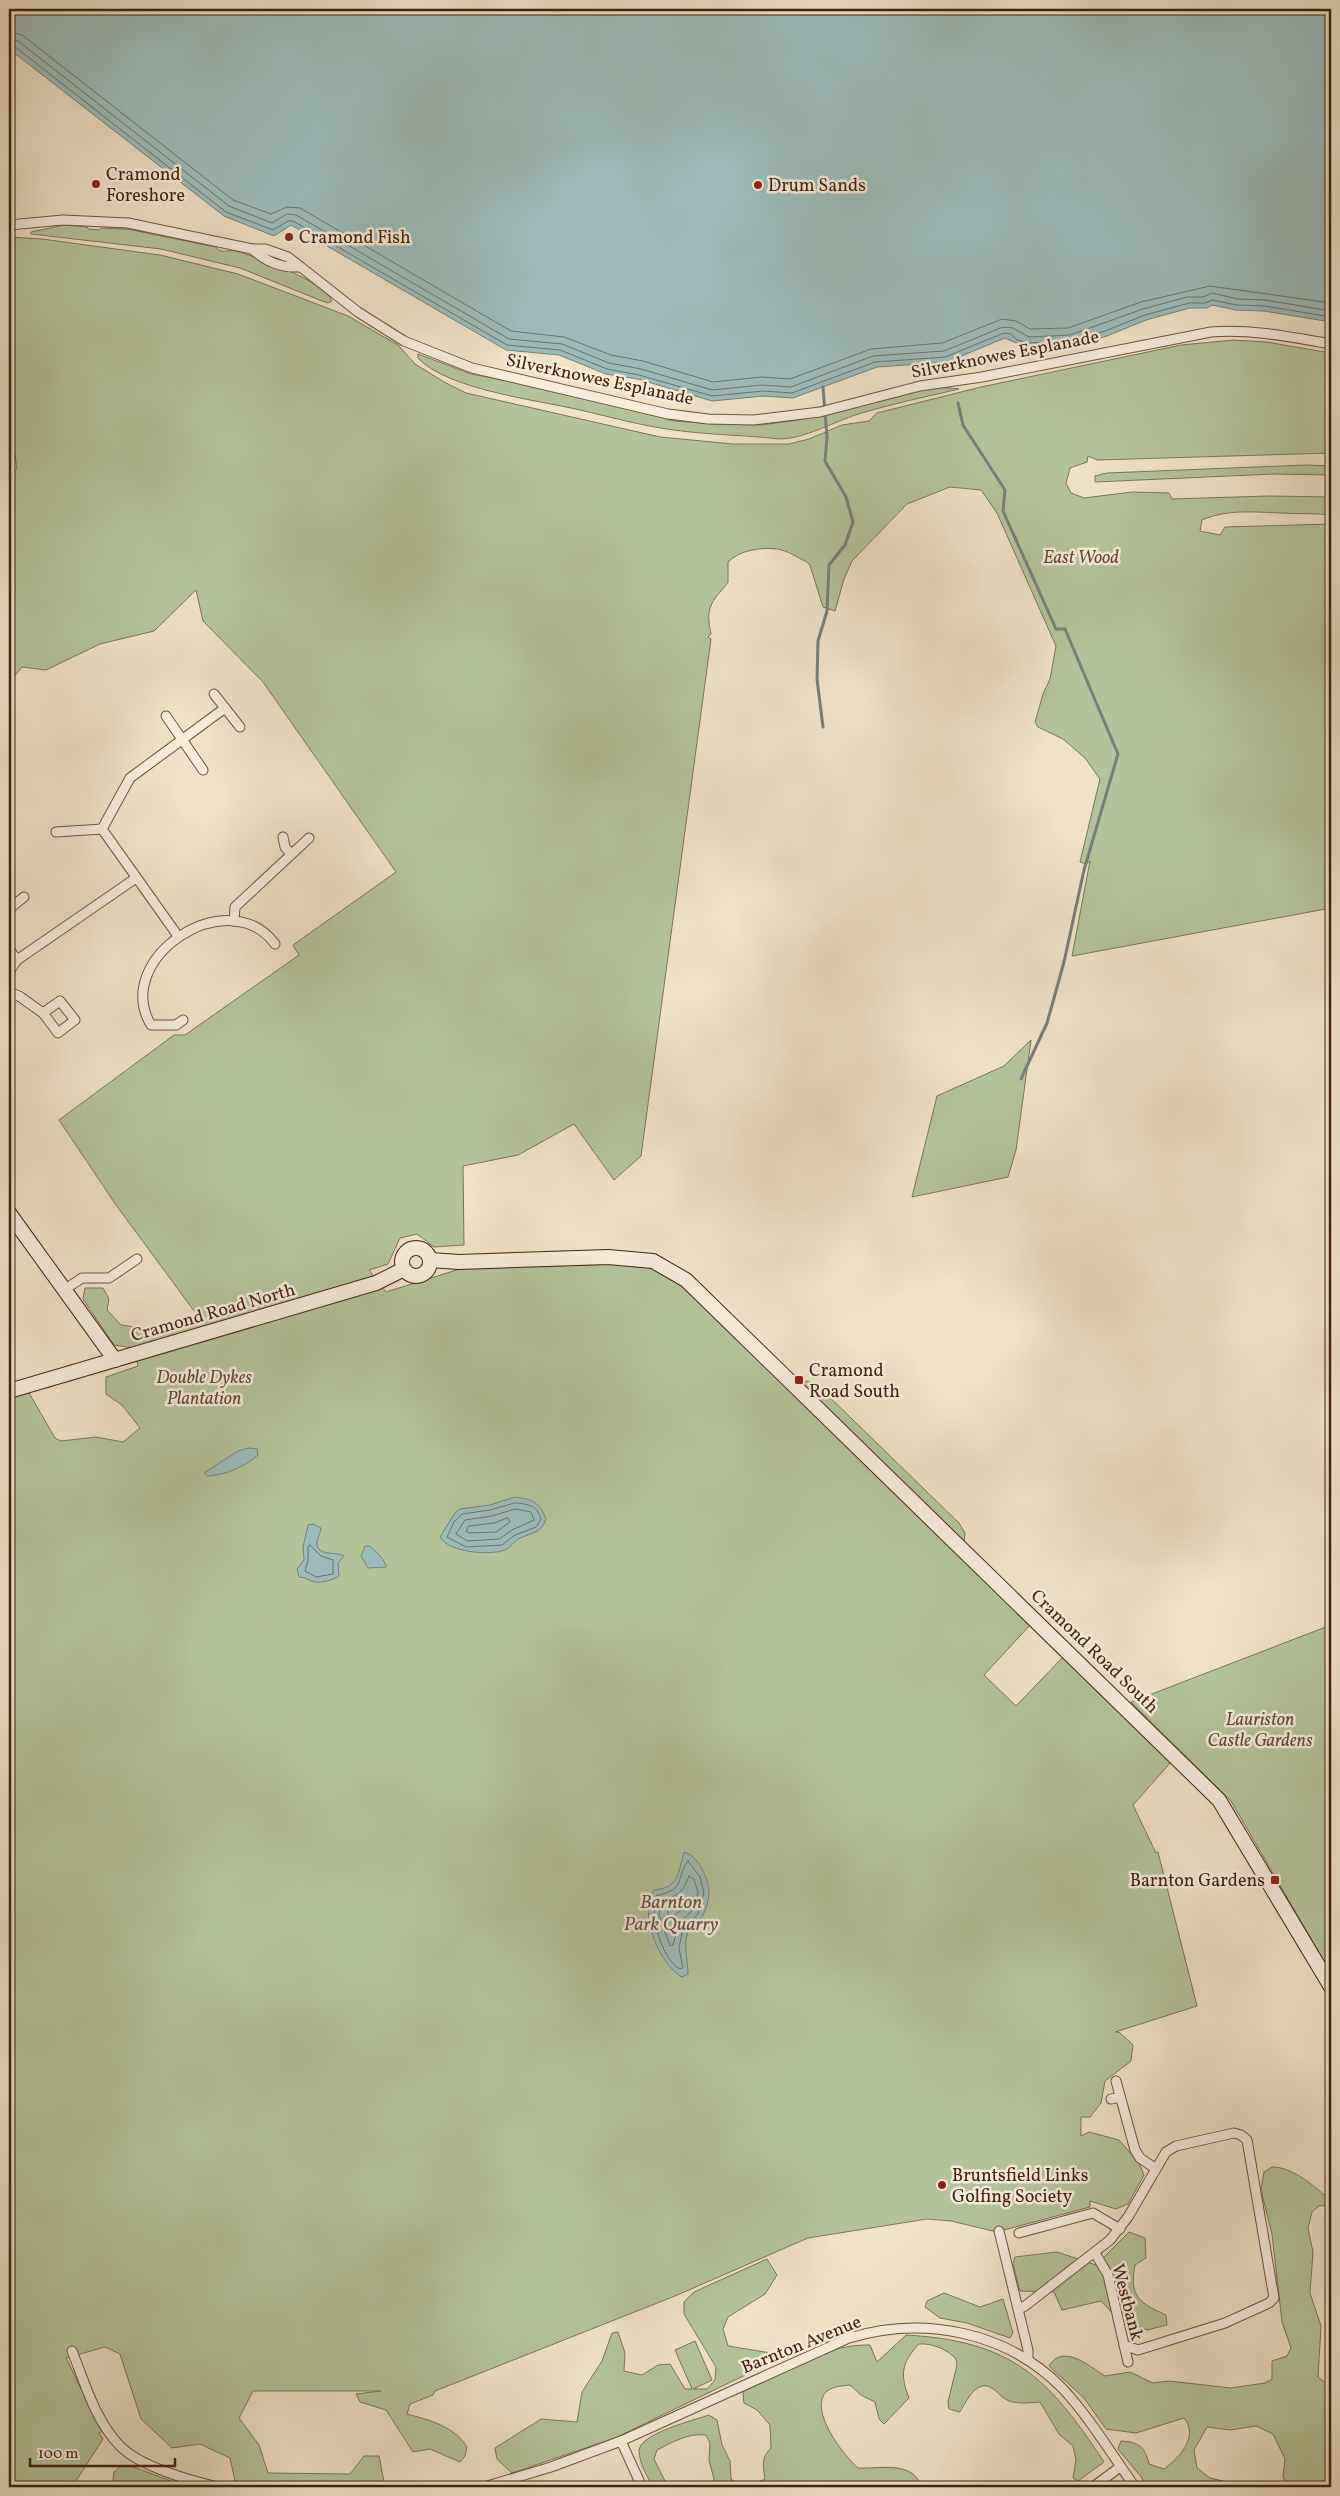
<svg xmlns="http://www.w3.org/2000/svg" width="1340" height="2496" font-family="Vollkorn,serif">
<rect width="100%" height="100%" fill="#efe2c5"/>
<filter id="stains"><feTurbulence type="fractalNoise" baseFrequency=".004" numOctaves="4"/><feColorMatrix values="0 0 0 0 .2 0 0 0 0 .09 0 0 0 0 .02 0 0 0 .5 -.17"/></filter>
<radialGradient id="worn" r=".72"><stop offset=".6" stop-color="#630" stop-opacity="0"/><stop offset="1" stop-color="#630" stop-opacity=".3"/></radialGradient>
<!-- green -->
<g fill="#b4c498" stroke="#7a7453">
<path d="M64,225L87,227L88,229L99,230L101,228L127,229L216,247C222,255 229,249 236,251C258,258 323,280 332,301L328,303L322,301L240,268L161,249L31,234V232Z"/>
<path d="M9,237L42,239L160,255L238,274L348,316L398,345L415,364L444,382L466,393L660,437L733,444H789L809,439L842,425L869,421L877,413L981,387L1181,345L1233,340L1266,342L1331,353V453L1097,460L1088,456L1087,462L1070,468L1066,483L1071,493L1084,498L1132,492L1169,493L1172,499L1268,496L1331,497V515C1314,513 1298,514 1280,513C1254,512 1227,509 1202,520L1200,531L1220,535L1225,527L1331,524V908L1072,956L1090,861L1086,864L1080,862L1100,779L1085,758L1063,739L1038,727L1035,722L1043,694L1050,679L1056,646L997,513L981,490L950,487L907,504L852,561L844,579L835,611L823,607L810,565L807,562C798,558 787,550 777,549C761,547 740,550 728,562V583C711,602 705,608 711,634L708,637L711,639L641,1156L614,1180L574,1124L518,1155L463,1166L464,1245L434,1247L417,1234L400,1238L388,1264L369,1270L386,1292L463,1268L624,1264L667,1270L793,1385L807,1381L816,1384L959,1523L965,1533L963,1555L1031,1624L984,1675L1016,1706L1064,1656L1171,1762L1133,1805L1156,1853L1158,1852L1197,2006L1115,2032H1119L1133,2045L1131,2061L1105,2081L1101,2103L1090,2117H1081V2136L1089,2132L1119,2140L1139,2163L1144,2175L1128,2204L1116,2209L1090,2201V2207L1004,2230L993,2231L951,2221L927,2219L808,2238L675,2296L435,2391L433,2395L410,2404L407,2414C429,2420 454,2426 467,2447L465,2456L460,2462L430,2449L413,2452L386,2410L360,2402L356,2394L381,2391H253L239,2418L259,2445L268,2473L350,2474L364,2456H379L385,2487H265L235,2481L230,2458L200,2444L172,2448L141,2419L120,2354L105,2347L66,2358L102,2431L99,2433L103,2439L72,2487H9V1398L29,1393L55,1438L61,1441L96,1437L123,1442L140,1428L122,1405L106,1394V1377L138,1366L134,1348L114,1345L83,1299L85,1288H103L109,1299L107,1310L121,1325L157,1330L200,1319L116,1205L59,1120L174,1035H185L299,955L293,945L396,872L263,682L203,621L196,590L154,631L100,644L46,670L22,667L9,683V472L17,470L9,407Z"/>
<path d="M418,354L471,374L547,389L675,421L714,424L761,425L798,420L920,389L938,387L959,389C925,397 891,404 858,414C834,422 803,439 780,439C745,435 709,435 674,430C642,426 611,417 580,410C538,400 448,390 418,358Z"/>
<polygon points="1306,465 1331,466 1331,475 1274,474 1095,482 1095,476 1107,473"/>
<polygon points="1031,1040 1016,1150 1008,1177 912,1197 937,1096 1004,1066"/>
<polygon points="1331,1625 1331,1973 1231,1801 1131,1702"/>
<path d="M1272,2167C1291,2167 1311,2183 1324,2195L1331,2188V2205L1319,2206L1312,2212L1308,2228L1313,2252L1310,2293L1321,2326L1318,2377L1331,2387V2487H1315L1313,2484L1287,2485L1283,2477L1285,2459L1273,2434L1256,2426L1230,2430L1207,2427L1194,2450L1197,2468L1210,2478L1227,2482L1232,2487H1144L1142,2478L1118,2449L1121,2441C1139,2442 1145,2447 1149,2464L1164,2469C1180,2457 1199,2437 1184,2418L1136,2433L1106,2429L1084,2398L1049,2366C1063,2343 1089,2366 1105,2376L1130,2372L1153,2383L1169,2381L1231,2388L1265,2383L1272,2379V2361L1287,2356L1291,2348L1282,2322L1272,2234L1261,2190L1264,2172Z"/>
<path d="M1129,2232L1145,2238L1146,2258L1135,2265C1129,2296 1139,2303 1166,2315L1167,2325L1147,2330L1118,2319L1101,2301L1062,2310L1054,2292L1020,2291L1013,2264L1015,2257L1057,2252L1096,2265Z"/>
<polygon points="767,2259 777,2275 765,2294 728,2317 723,2329 728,2346 771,2353 768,2364 615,2438 512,2473 497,2459 495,2448 541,2419 577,2422 582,2392 602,2361 612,2333 618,2332 625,2353 624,2371 642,2375 658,2365 670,2364 685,2389 692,2389 675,2350 695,2341 712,2380 693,2389 707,2389 715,2380 716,2367 684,2314 684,2302 694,2292"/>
<polygon points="944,2293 980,2307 1003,2299 1013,2333 1010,2338 967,2323 940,2318 925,2307 927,2301"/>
<path d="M906,2335C1012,2341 1048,2377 1104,2462L1078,2481L1073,2478L1076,2460L1073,2446L1059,2434L1040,2402C1029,2403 1019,2404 1009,2401C1001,2398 997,2390 990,2387C976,2380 965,2403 960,2412L949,2409L948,2402L957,2365L956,2359C947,2349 932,2343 919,2344C901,2363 900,2375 909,2398L884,2424L879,2419L875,2402L861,2395L850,2385C842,2386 834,2386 827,2391C807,2409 844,2456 858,2468C881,2469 912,2460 922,2487H716L709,2460L710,2443L706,2435C687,2433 673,2442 657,2450L654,2459L668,2487H653C648,2477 639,2463 639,2451C639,2434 694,2420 709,2415L717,2420L722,2445L730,2461L731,2479C741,2487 753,2485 765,2479C763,2466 761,2458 771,2448L770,2425L757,2410L744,2403L743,2392L754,2383C790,2367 830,2344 870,2345L877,2362Z"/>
<polygon points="121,2466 131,2466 187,2487 112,2487 114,2472"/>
</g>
<!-- water -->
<g fill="#9cbcbb" stroke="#777f76">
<polygon points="9,9 1331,9 1331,322 1264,311 1236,310 1212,305 1207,308 1190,308 1146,320 1107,336 1072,346 1027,348 1005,338 947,362 877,367 793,398 763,396 712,401 638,379 606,374 559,355 506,350 291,225 274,236 224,216 9,49"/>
<path d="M248,1448L257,1449L258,1455C244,1467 226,1475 207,1476L204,1473L238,1451Z"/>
<path d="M515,1497C531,1499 540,1502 546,1519C542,1532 532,1533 520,1538C514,1541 510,1548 505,1550C489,1556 448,1552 440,1537L455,1513L460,1509L490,1505Z"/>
<path d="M313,1524L321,1528C321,1533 317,1538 317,1543C317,1557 337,1551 344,1556L338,1563L339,1576C334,1580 321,1583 315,1582C309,1581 306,1577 299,1577L297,1569L304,1560L303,1547L308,1525Z"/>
<path d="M365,1546H370C375,1551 386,1560 386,1567L368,1568L361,1556Z"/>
<path d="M684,1852C698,1855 709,1879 709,1893C709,1899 706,1910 703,1915C700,1922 690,1924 688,1932C683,1946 688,1959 688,1974L682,1977C659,1964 638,1914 654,1890C679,1888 678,1873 684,1852Z"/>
</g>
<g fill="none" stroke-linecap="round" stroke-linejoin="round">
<!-- shore -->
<g stroke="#6e7064" stroke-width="1">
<polyline points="9,31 22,35 233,200 271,214 287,207 300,208 511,331 564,337 611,355 643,361 713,382 762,377 790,379 871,349 942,343 1002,319 1016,321 1030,329 1068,328 1141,302 1210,286 1331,303"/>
<polyline points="9,39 18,41 229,206 272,223 287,214 296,215 509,339 562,344 609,363 641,369 712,390 762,385 791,387 873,356 944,351 1003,327 1013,328 1029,337 1070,335 1143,309 1187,297 1203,297 1212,293 1238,299 1265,300 1331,311"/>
<polyline points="9,45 14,46 226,212 273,230 288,221 293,221 507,345 560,350 607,369 639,375 712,396 763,391 792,393 875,362 945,357 1004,333 1011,334 1017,340 1028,343 1071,341 1105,331 1145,315 1189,303 1205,303 1212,300 1237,305 1265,306 1331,317"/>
<path d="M515,1503C528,1504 537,1505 541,1519L536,1527L515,1535L502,1545L466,1547L447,1537L454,1522L462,1514L490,1510Z"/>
<polygon points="515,1509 531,1512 534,1520 512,1530 499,1539 467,1541 456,1534 465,1520 492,1516"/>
<polygon points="508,1518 510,1522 496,1532 469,1533 466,1531 469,1526 494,1523"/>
<polygon points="310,1545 321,1556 333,1560 333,1574 316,1577 305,1571 308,1561 308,1548"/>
<path d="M688,1861L700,1877L704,1893L698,1914L683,1928L679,1948L683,1968L680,1969C662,1960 649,1914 656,1896C688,1888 674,1880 688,1861Z"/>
<path d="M689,1876L694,1879L698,1893L693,1910L679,1923L673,1945L670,1946L659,1915L661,1903C677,1893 681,1897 689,1876Z"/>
<polygon points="684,1898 688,1900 686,1907 669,1919 668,1909"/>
</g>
<!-- stream -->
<g stroke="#777f76" stroke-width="3">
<polyline points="958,403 963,425 1005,490 1003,511 1056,629 1065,629 1118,754 1084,870 1064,962 1047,1023 1021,1079"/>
<polyline points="823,727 817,679 818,641 827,611 829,565 845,545 853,522 846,497 825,461 827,437 823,387"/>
</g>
<defs>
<g id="street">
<path d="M9,225L63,220L128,223L252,249H265L288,257L358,312L404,341L472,368L668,414L708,419L753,420L820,412L920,386L982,377L1211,332C1252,329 1291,337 1331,344"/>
<path d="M252,249C267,262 280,268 300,267"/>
<polyline points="214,694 240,727"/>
<polyline points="166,716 203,770"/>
<polyline points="102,829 178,936"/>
<polyline points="56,832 102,829 130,778 225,708"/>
<polyline points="283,837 285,847 291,854"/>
<polyline points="9,909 24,897"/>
<polyline points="234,921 235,907 309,838"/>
<polyline points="9,949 17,960"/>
<polyline points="9,972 17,960 136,878"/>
<polyline points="9,992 19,996 43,1013"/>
<polygon points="60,1001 75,1020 58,1033 43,1013"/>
<path d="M183,1020L176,1025H151C111,958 229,881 275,944"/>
<polyline points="64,1290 82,1278 109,1278 137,1259"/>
<polyline points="1116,2081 1135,2150 1140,2158 1156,2169"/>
<polyline points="1111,2099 1120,2097"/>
<polyline points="999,2231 1028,2350 1028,2360"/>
<polyline points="1019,2233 1093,2213 1120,2229"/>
<polyline points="1095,2253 1108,2275 1128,2362"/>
<polyline points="1018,2309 1025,2306 1110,2240 1128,2217 1166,2152 1176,2146 1234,2133 1241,2135 1247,2140 1274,2298 1269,2303 1225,2323 1138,2350 1124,2345"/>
<path d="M72,2351C85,2383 95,2420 120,2446C139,2466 191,2481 218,2487"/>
<polyline points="621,2441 642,2487"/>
<path d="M484,2487L551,2467L621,2441L849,2338C924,2315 1008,2332 1063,2389C1090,2418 1112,2455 1135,2487"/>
<polyline points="1093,2487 1120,2467"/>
</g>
<g id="secondary">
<polyline points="9,1213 115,1360"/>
<circle cx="416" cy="1262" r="14"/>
<polyline points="430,1260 459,1262 608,1257 653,1261 686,1280 1219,1800 1331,1987"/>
<polyline points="9,1391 376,1283 404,1269"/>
</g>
</defs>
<!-- street casing -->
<use href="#street" stroke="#6c533c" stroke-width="11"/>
<!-- secondary casing -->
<use href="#secondary" stroke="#40230e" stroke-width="16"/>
<!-- street -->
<use href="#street" stroke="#f5ecd9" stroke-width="9"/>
<!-- secondary -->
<use href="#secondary" stroke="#f5ecd9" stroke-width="14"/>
</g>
<!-- markers -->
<g fill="#8f2418" stroke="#f5ecd9" stroke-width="2">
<circle cx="96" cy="184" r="5"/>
<circle cx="758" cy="185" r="5"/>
<circle cx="289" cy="237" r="5"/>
<rect x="794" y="1375" width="10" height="10" rx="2.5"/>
<rect x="1270" y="1875" width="10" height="10" rx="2.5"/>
<circle cx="942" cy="2185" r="5"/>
</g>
<g text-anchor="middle" stroke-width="5" stroke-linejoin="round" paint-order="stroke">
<!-- poi labels -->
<g font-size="18" fill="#40230e" stroke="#f5ecd9" text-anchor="start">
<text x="106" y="180">Cramond<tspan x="106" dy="21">Foreshore</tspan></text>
<text x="768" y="191">Drum Sands</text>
<text x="299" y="243">Cramond Fish</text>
<text x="809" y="1376">Cramond<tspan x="809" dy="21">Road South</tspan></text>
<text x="1265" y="1886" text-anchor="end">Barnton Gardens</text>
<text x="952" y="2181">Bruntsfield Links<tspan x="952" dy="21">Golfing Society</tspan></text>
</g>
<!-- street labels -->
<g font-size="18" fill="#40230e" stroke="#f5ecd9">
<text transform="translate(1005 354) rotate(-11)" y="6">Silverknowes Esplanade</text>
<text transform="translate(600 379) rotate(12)" y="6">Silverknowes Esplanade</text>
<text transform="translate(213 1312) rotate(-16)" y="6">Cramond Road North</text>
<text transform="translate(1095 1651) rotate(44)" y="6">Cramond Road South</text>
<text transform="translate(1128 2302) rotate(75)" y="6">Westbank</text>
<text transform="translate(801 2344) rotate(-22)" y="6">Barnton Avenue</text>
</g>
<!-- park labels -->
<g font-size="18" font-style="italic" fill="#5d4b30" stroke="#f5ecd9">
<text x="1081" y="563">East Wood</text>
<text x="204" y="1383">Double Dykes<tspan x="204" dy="21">Plantation</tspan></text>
<text x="1260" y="1725">Lauriston<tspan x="1260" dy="21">Castle Gardens</tspan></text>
</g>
<!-- water labels -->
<g font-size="19" font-style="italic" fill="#5c5142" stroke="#f5ecd9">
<text x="671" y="1908">Barnton<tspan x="671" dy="22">Park Quarry</tspan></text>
</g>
</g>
<!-- margin -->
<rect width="1340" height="2496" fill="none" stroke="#efe2c5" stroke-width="30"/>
<rect x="10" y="10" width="1320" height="2476" fill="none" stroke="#40230e" stroke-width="2.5"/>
<rect x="15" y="15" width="1310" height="2466" fill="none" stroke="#40230e"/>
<!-- scale -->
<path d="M30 2458v8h145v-8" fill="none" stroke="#40230e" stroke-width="2.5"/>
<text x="38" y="2458" font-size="15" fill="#40230e" stroke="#f5ecd9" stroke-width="4" paint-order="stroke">100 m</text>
<rect width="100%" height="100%" filter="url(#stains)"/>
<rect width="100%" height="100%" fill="url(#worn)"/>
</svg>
